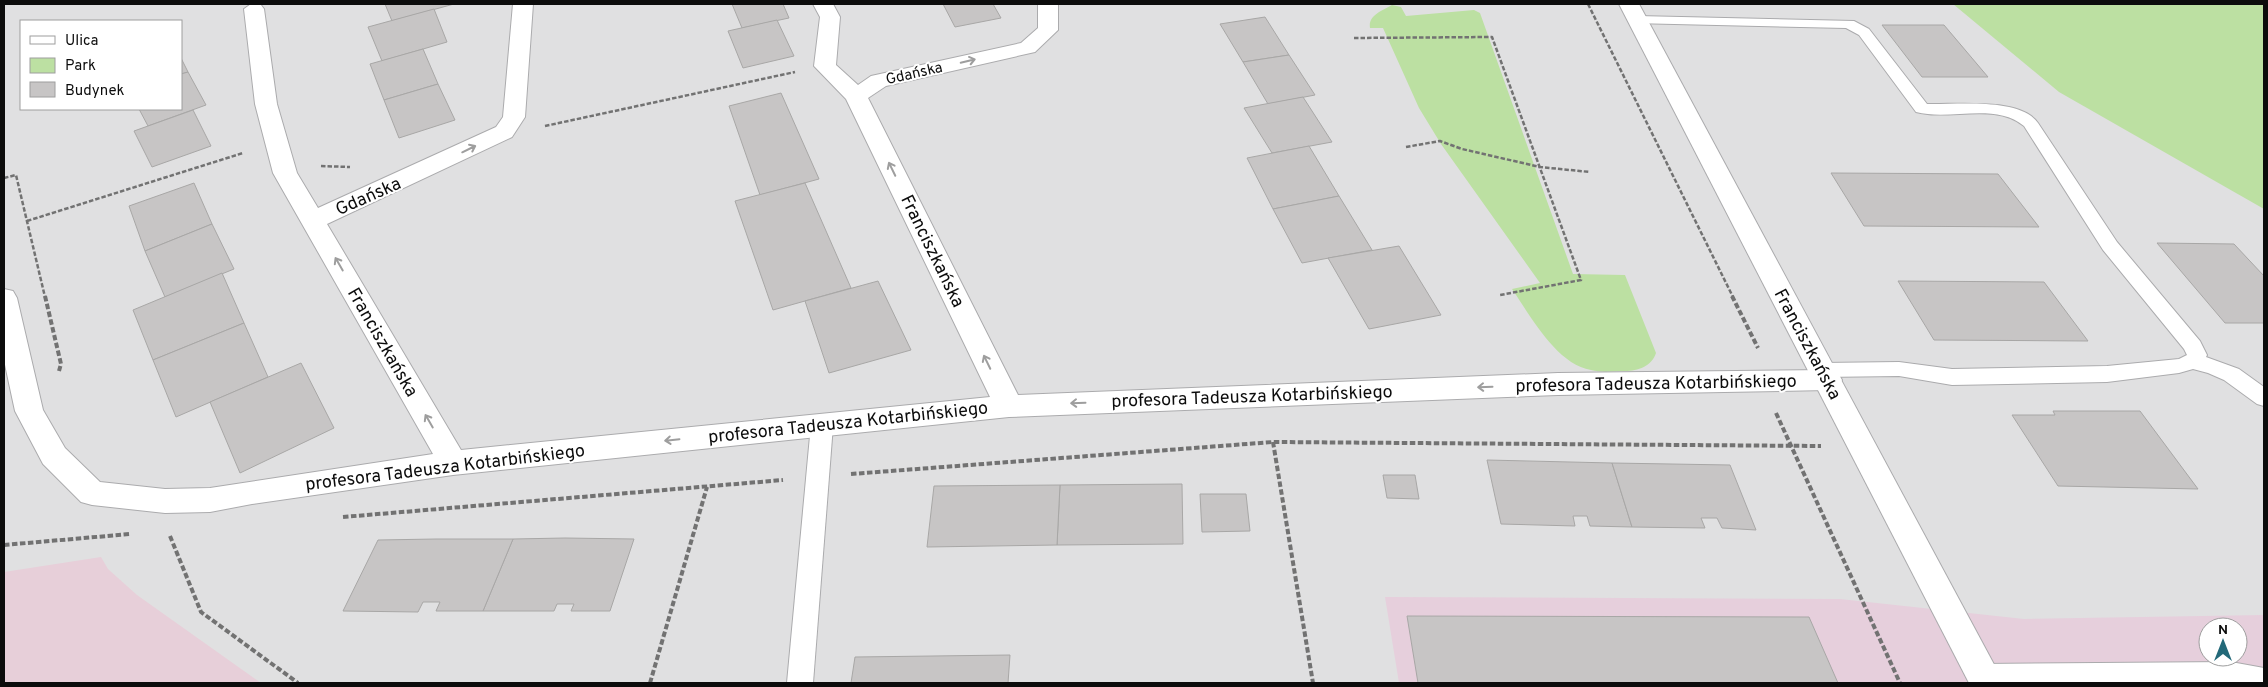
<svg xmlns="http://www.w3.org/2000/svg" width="2268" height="687" font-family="Overpass,sans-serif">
<rect width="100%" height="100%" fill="#e0e0e1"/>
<!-- commercial -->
<path fill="#e6cfdc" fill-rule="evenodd" d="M1385,597L1840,599L2024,619L2264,615V683H1399ZM2208,627H2238V657H2208Z"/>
<!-- education -->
<polygon fill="#e7cfd9" points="101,557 108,569 137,595 261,683 4,683 4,572"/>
<!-- green -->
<g fill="#bce0a2">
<polygon points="1953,4 2264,4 2264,209 2059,92"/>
<path d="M1392,5L1401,7L1406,16L1474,10L1480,13L1573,274L1625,275L1656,353C1652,366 1638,371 1625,371C1614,371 1602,373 1591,370C1556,364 1530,315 1512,289L1540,283L1441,144L1419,108L1383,28H1370C1368,15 1382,11 1392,5Z"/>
</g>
<!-- building -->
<g fill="#c7c5c5" stroke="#a8a7a6">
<polygon points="385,4 454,4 392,21"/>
<polygon points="732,4 783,4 789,18 742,28"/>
<polygon points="943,4 993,4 1001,18 955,27"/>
<polygon points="434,9 447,42 382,61 368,27"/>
<polygon points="1265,17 1289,55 1243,62 1220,24"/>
<polygon points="777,20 794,56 743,68 728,31"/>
<polygon points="1882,25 1944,25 1988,77 1922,77"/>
<polygon points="423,49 438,84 384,100 370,64"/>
<polygon points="1289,55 1315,95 1268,104 1243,62"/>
<polygon points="181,58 188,72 181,74"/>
<polygon points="188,72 206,105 148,126 139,109 181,109 181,74"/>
<polygon points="438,84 455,120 399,138 384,100"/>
<polygon points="781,93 819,179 760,195 729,106"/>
<polygon points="1303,97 1332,142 1272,153 1244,108"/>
<polygon points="193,110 211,146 152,167 134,131"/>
<polygon points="1309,146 1339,196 1273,209 1247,158"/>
<polygon points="1831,173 1998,174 2039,227 1864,226"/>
<polygon points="194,183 212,224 145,251 129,206"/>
<polygon points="805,183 851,288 773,310 735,201"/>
<polygon points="1339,196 1372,250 1302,263 1273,209"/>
<polygon points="212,224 234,269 165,297 145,251"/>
<polygon points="2157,243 2234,244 2264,276 2264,323 2225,323"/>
<polygon points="1399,246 1441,315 1369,329 1328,258"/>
<polygon points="222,273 244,323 153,360 133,310"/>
<polygon points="878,281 911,350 829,373 805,301"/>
<polygon points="1898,281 2044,282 2088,341 1934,340"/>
<polygon points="244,323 268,377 176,417 153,360"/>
<polygon points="301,363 334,428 240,473 210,402"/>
<polygon points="2053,411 2140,411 2198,489 2058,486 2012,415 2055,415"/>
<polygon points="1487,460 1612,463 1632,527 1590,526 1587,516 1573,516 1575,526 1501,524"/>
<polygon points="1612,463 1730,465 1756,530 1722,528 1717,518 1701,518 1705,528 1632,527"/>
<polygon points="1383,475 1415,475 1419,499 1387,498"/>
<polygon points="1182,484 1183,544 1057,545 1060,485"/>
<polygon points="1060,485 1057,545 927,547 934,486"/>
<polygon points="1200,494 1246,494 1250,531 1202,532"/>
<polygon points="565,538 634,539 610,611 571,611 574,604 557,604 554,611 483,611 513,539"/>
<polygon points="436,539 513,539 483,611 436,611 440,602 423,602 418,612 343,611 378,540"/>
<polygon points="1407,616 1809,617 1838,683 1418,683"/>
<polygon points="1010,655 1008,683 851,683 855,657"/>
</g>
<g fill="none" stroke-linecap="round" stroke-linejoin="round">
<defs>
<g id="service">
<path d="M1637,16L1854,21L1869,29L1927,104C1955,105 2020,97 2038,123L2117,242L2200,341L2207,355L2206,357L2239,369L2264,387V406L2257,404L2224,380L2208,373L2193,369L2179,373L2107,382L1952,385L1899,376L1822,377L1815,375L1812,370L1815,365L1822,363L1899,362L1952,369L2107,366L2179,359L2187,355L2184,349L2103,250L2024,126C1995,102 1950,121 1916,112L1859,35L1846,28L1632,23L1630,20L1632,17Z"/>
<polygon points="822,417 830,419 833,425 813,683 787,683 811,425 814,419"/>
<polygon points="2231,662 2264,668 2264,683 1975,683 1970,675 1974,667 1983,664"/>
</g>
<polygon id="minor" points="251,4 261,5 264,9 277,104 297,173 318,208 496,127 503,117 513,4 533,4 525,117 512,137 327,224 461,450 990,397 846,99 814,66 820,17 813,4 833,4 840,17 836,65 858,85 871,76 1021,43 1038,28 1038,4 1058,4 1058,30 1035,52 886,86 868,98 1018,395 1558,373 1828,370 1838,373 1842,380 1838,387 1828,390 1558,395 1009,417 453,475 252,504 210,512 165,513 92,505 81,502 43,464 15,411 4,360 4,289 13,291 17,298 43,410 65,448 100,482 165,489 210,488 433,454 273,173 255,104 244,9"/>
<polygon id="tertiary" points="1619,4 1639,4 2004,683 1969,683"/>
</defs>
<!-- service casing -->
<use href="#service" stroke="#ababad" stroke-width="2"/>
<!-- minor casing -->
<use href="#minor" stroke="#ababad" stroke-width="2"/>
<!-- tertiary casing -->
<use href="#tertiary" stroke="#ababad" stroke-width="2"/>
<!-- path-far1 -->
<g stroke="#727272" stroke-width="2.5" stroke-dasharray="4.5 2" stroke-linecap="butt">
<polyline points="1588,4 1733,297"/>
<polyline points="1354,38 1492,37 1581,280 1500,295"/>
<polyline points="545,126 795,72"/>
<polyline points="1406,147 1440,141 1462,149 1540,167 1590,172"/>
<polyline points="321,166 350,167"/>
<polyline points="4,178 16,175 45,297"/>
<polyline points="27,221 243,153"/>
</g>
<!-- path -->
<g stroke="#727272" stroke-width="4" stroke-dasharray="5.5 2.5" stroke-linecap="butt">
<polyline points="45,296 61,364 59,371"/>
<polyline points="1732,296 1758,348"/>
<polyline points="1776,413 1900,683"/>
<polyline points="1273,442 1313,683"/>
<polyline points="851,474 1273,442 1821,446"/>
<polyline points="343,517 783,480"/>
<polyline points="170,536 201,612 298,683"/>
<polyline points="4,545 130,534"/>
<polyline points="650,683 707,487"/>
</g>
<!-- service -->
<use href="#service" fill="#fff" fill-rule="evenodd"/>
<!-- minor -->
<use href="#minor" fill="#fff" fill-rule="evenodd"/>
<!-- tertiary -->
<use href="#tertiary" fill="#fff" fill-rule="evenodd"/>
</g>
<!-- one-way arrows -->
<defs><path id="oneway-shaft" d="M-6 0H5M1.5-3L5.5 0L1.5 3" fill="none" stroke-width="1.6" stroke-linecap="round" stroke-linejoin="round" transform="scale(1.25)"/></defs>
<g stroke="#9e9e9e">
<use href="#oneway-shaft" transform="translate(968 61) rotate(-13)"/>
<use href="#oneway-shaft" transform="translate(469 149) rotate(-26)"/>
<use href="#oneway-shaft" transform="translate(892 169) rotate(-116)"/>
<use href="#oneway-shaft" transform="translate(339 264) rotate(-120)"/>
<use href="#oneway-shaft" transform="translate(987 362) rotate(-116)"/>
<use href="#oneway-shaft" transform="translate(1485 387) rotate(178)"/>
<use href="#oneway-shaft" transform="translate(1078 403) rotate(178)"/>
<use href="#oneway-shaft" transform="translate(429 421) rotate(-120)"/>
<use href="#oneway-shaft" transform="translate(672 440) rotate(174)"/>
</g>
<g text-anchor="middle" stroke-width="4" stroke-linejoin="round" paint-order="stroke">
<!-- far-street labels -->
<g font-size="15" fill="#0c0c0c" stroke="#fff">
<text transform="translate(914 73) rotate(-13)" y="5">Gdańska</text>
</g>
<!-- street labels -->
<g font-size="18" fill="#0c0c0c" stroke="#fff">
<text transform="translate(368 196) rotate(-24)" y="6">Gdańska</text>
<text transform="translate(933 251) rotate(64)" y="6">Franciszkańska</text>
<text transform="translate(383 342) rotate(60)" y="6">Franciszkańska</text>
<text transform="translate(1808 344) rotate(62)" y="6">Franciszkańska</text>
<text transform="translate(1656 383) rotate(-1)" y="6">profesora Tadeusza Kotarbińskiego</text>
<text transform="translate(1252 396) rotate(-2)" y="6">profesora Tadeusza Kotarbińskiego</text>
<text transform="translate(848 422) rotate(-6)" y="6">profesora Tadeusza Kotarbińskiego</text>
<text transform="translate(445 467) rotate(-7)" y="6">profesora Tadeusza Kotarbińskiego</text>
</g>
</g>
<!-- border -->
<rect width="2268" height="687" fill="none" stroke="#0c0c0c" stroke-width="10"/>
<!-- legend -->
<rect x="20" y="20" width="162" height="90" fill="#ffffff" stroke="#9e9e9e"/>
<rect x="30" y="36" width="25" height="8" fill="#ffffff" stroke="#9e9e9e"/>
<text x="65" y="45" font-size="15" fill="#0c0c0c">Ulica</text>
<rect x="30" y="58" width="25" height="15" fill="#bce0a2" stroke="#9e9e9e"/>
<text x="65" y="70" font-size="15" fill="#0c0c0c">Park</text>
<rect x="30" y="82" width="25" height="15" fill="#c7c5c5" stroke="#9e9e9e"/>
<text x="65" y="95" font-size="15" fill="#0c0c0c">Budynek</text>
<!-- north arrow -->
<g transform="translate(2223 642)"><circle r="24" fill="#ffffff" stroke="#9e9e9e"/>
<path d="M0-4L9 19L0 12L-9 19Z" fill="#236979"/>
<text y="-8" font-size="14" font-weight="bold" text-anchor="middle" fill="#0c0c0c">N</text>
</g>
</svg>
